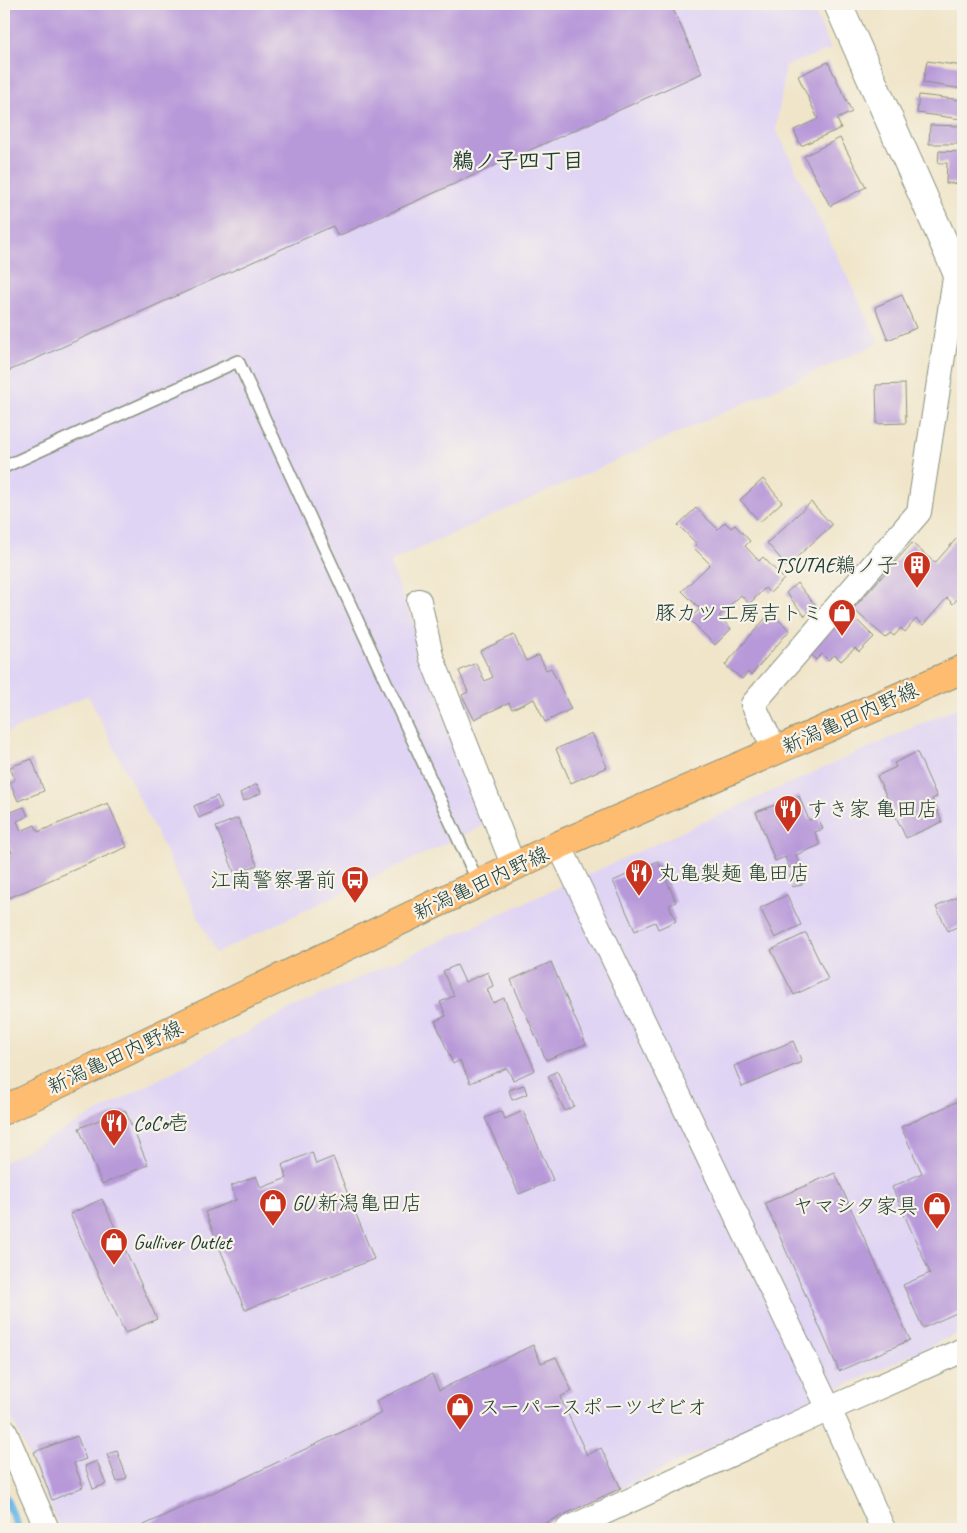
<svg xmlns="http://www.w3.org/2000/svg" width="967" height="1533" font-family="Caveat,'Klee One',sans-serif">
<rect width="100%" height="100%" fill="#f7f3e8"/>
<filter id="ink" filterUnits="userSpaceOnUse"><feTurbulence type="fractalNoise" baseFrequency=".02" numOctaves="2"/><feDisplacementMap in="SourceGraphic" scale="10" xChannelSelector="R" yChannelSelector="G"/><feConvolveMatrix kernelMatrix="1 2 1 2 8 2 1 2 1" color-interpolation-filters="sRGB"/></filter>
<filter id="wash" filterUnits="userSpaceOnUse"><feTurbulence type="fractalNoise" baseFrequency=".0096" numOctaves="4" result="noise"/><feDisplacementMap in="SourceGraphic" scale="20" xChannelSelector="R" yChannelSelector="G"/><feGaussianBlur stdDeviation="1.12" result="paint"/><feColorMatrix in="noise" values="0 0 0 0 0 0 0 0 0 0 0 0 0 0 0 0 0 1.4 0 .05"/><feComposite in="paint" operator="in"/></filter>
<g filter="url(#wash)">
<rect width="100%" height="100%" fill="#f0e5c9"/>
<!-- built -->
<g fill="#e0d4f4">
<polygon points="4,4 811,4 831,49 786,66 776,129 879,343 389,562 493,821 216,953 88,695 4,734"/>
<polygon points="963,705 963,1331 533,1529 60,1529 4,1399 4,1162 292,1008"/>
</g>
<g fill="none" stroke-linecap="round" stroke-linejoin="round">
<!-- stream -->
<polyline stroke="#6fb9e8" stroke-width="8" points="4,1495 19,1529"/>
</g>
<g id="blocks">
<!-- building -->
<g fill="#b798d9">
<polygon points="4,4 685,4 673,9 702,73 338,236 333,226 4,373"/>
<polygon points="927,61 963,66 963,89 923,83"/>
<polygon points="828,62 852,112 837,119 841,128 801,146 794,130 818,119 798,76"/>
<polygon points="919,95 963,100 961,119 917,113"/>
<polygon points="930,125 963,126 963,144 929,144"/>
<polygon points="840,138 866,187 830,206 804,156"/>
<polygon points="939,151 963,152 963,184 946,183 947,163 938,163"/>
<polygon points="902,295 916,328 888,340 875,307"/>
<polygon points="905,384 906,423 877,424 876,385"/>
<polygon points="763,479 782,502 760,522 740,500"/>
<polygon points="811,502 832,525 787,566 767,543"/>
<polygon points="696,508 718,529 725,522 731,528 735,525 750,541 745,546 759,561 763,557 784,579 770,593 765,588 749,604 741,595 719,616 731,629 715,645 689,619 700,609 682,591 710,564 694,548 697,544 678,525"/>
<polygon points="957,538 963,543 963,568 955,578 963,586 963,592 953,604 947,598 923,625 916,619 905,632 901,628 894,636 890,633 886,638 853,609 912,543 935,563"/>
<polygon points="797,583 816,606 805,616 786,593"/>
<polygon points="849,612 874,637 859,652 855,648 841,661 835,655 828,660 822,654 816,660 808,652"/>
<polygon points="770,613 790,630 751,675 748,672 742,679 725,665"/>
<polygon points="514,635 526,661 539,655 546,670 551,668 571,709 545,722 534,699 512,709 509,703 474,719 462,695 468,692 459,671 476,663 485,681 493,677 480,651"/>
<polygon points="592,733 607,767 571,783 556,749"/>
<polygon points="917,752 937,797 932,799 942,822 906,838 877,776 896,767 894,763"/>
<polygon points="32,759 44,791 18,801 10,782 15,780 10,767"/>
<polygon points="257,784 261,793 244,801 240,793"/>
<polygon points="217,796 222,807 199,818 194,806"/>
<polygon points="799,796 809,820 818,817 823,829 815,832 820,845 796,855 799,863 789,868 785,857 775,861 756,812"/>
<polygon points="108,803 127,847 4,900 4,856 12,852 4,833 4,815 24,807 28,816 17,821 21,831 35,825 38,832"/>
<polygon points="238,818 257,865 235,874 216,827"/>
<polygon points="658,861 676,902 669,905 676,921 658,929 655,922 635,931 613,881"/>
<polygon points="799,873 802,885 792,887 790,875"/>
<polygon points="963,894 963,924 948,931 936,907"/>
<polygon points="787,895 801,925 775,938 760,908"/>
<polygon points="806,933 828,979 794,995 771,950"/>
<polygon points="551,962 586,1044 546,1060 511,980"/>
<polygon points="457,965 465,982 488,972 493,986 487,989 493,1003 504,998 535,1070 513,1080 507,1068 470,1083 460,1060 453,1064 435,1021 446,1016 440,1002 454,996 443,971"/>
<polygon points="793,1041 802,1062 742,1087 734,1066"/>
<polygon points="557,1071 574,1106 565,1111 548,1076"/>
<polygon points="524,1085 527,1094 512,1100 509,1090"/>
<polygon points="963,1099 963,1310 923,1328 903,1285 930,1273 892,1187 922,1173 901,1127"/>
<polygon points="125,1110 148,1165 102,1184 79,1128"/>
<polygon points="502,1111 505,1119 523,1111 553,1180 519,1194 485,1118"/>
<polygon points="312,1152 316,1164 333,1157 374,1259 245,1310 205,1212 236,1200 231,1186 256,1176 261,1188 287,1178 282,1165"/>
<polygon points="835,1173 910,1340 839,1371 765,1203"/>
<polygon points="102,1199 157,1319 125,1333 70,1214"/>
<polygon points="533,1345 541,1363 556,1357 572,1391 560,1397 587,1455 601,1448 621,1488 533,1529 143,1529 142,1526 382,1413 376,1401 432,1374 439,1390"/>
<polygon points="77,1436 86,1459 74,1463 83,1487 52,1500 34,1452"/>
<polygon points="117,1451 127,1478 117,1482 107,1454"/>
<polygon points="97,1461 106,1484 93,1489 85,1466"/>
</g>
</g>
</g>
<g filter="url(#ink)">
<use href="#blocks" fill-opacity="0" stroke="#88917e" stroke-width="1"/>
<g fill="none" stroke-linecap="round" stroke-linejoin="round">
<defs>
<polyline id="service" points="4,467 238,361 479,884"/>
<g id="minor">
<polyline points="419,601 431,656 514,867"/>
<polyline points="775,751 753,704 919,512 956,271 959,264"/>
<polyline points="559,845 829,1409 883,1529"/>
<polyline points="4,1430 47,1529"/>
<polyline points="568,1529 829,1409 963,1350"/>
</g>
<polyline id="tertiary" points="838,4 963,286"/>
<polyline id="primary" points="4,1110 559,845 963,669"/>
<polyline id="trunk" points="4,1110 5,1109"/>
</defs>
<!-- service casing -->
<use href="#service" stroke="#88917e" stroke-width="14"/>
<!-- minor casing -->
<use href="#minor" stroke="#88917e" stroke-width="26"/>
<!-- tertiary casing -->
<use href="#tertiary" stroke="#88917e" stroke-width="30"/>
<!-- primary casing -->
<use href="#primary" stroke="#88917e" stroke-width="30"/>
<!-- trunk casing -->
<use href="#trunk" stroke="#88917e" stroke-width="30"/>
<!-- service -->
<use href="#service" stroke="#fff" stroke-width="11"/>
<!-- minor -->
<use href="#minor" stroke="#fff" stroke-width="24"/>
<!-- tertiary -->
<use href="#tertiary" stroke="#fff" stroke-width="28"/>
<!-- primary -->
<use href="#primary" stroke="#fdbc70" stroke-width="28"/>
<!-- trunk -->
<use href="#trunk" stroke="#fdbc70" stroke-width="28"/>
</g>
</g>
<!-- icons -->
<defs>
<symbol id="building-pin" viewBox="-11 -11 22 30"><path d="M0 17L-7.5 6A9.5 9.5 0 1 1 7.5 6Z" fill="#c8321e" stroke="#f7f3e8"/><path d="M-4-6H4V6H1V3H-1V6H-4ZM-2.5-4.3h1.7v1.8h-1.7ZM.8-4.3h1.7v1.8H.8ZM-2.5-1h1.7V.8h-1.7ZM.8-1h1.7V.8H.8Z" fill="#fff"/></symbol>
<symbol id="shop-pin" viewBox="-11 -11 22 30"><path d="M0 17L-7.5 6A9.5 9.5 0 1 1 7.5 6Z" fill="#c8321e" stroke="#f7f3e8"/><path d="M-5-2.5h2.3a2.7 3.5 0 0 1 5.4 0H5L5.5 6h-11ZM-1.5-2.5h3a1.5 2.3 0 0 0-3 0Z" fill="#fff"/></symbol>
<symbol id="restaurant-pin" viewBox="-11 -11 22 30"><path d="M0 17L-7.5 6A9.5 9.5 0 1 1 7.5 6Z" fill="#c8321e" stroke="#f7f3e8"/><path d="M-5-6h1v4h1v-4h1v4h1v-4h1v5L-1.5 .5V6h-2V.5L-5-1ZM5-6V6H3V1.5H1.5Q1.5-4 5-6Z" fill="#fff"/></symbol>
<symbol id="bus-pin" viewBox="-11 -11 22 30"><path d="M0 17L-7.5 6A9.5 9.5 0 1 1 7.5 6Z" fill="#c8321e" stroke="#f7f3e8"/><path d="M-5-6H5V4H4V6H2V4H-2V6H-4V4H-5ZM-3.5-4V0h7V-4ZM-3.5 1.2v1.5H-2V1.2ZM2 1.2v1.5H3.5V1.2Z" fill="#fff"/></symbol>
</defs>
<g fill-rule="evenodd">
<use href="#building-pin" x="901" y="549" width="32" height="43"/>
<use href="#shop-pin" x="826" y="597" width="32" height="43"/>
<use href="#restaurant-pin" x="772" y="793" width="32" height="43"/>
<use href="#restaurant-pin" x="623" y="857" width="32" height="43"/>
<use href="#bus-pin" x="339" y="864" width="32" height="43"/>
<use href="#restaurant-pin" x="98" y="1107" width="32" height="43"/>
<use href="#shop-pin" x="257" y="1187" width="32" height="43"/>
<use href="#shop-pin" x="921" y="1190" width="32" height="43"/>
<use href="#shop-pin" x="98" y="1226" width="32" height="43"/>
<use href="#shop-pin" x="444" y="1391" width="32" height="43"/>
</g>
<g text-anchor="middle" stroke-width="4.5" stroke-linejoin="round" paint-order="stroke">
<!-- poi labels -->
<g font-size="21" fill="#1f3d34" stroke="#f7f3e8" text-anchor="start">
<text x="898" y="572" text-anchor="end">TSUTAE鵜ノ子</text>
<text x="823" y="620" text-anchor="end">豚カツ工房吉トミ</text>
<text x="807" y="816">すき家 亀田店</text>
<text x="658" y="880">丸亀製麺 亀田店</text>
<text x="336" y="887" text-anchor="end">江南警察署前</text>
<text x="133" y="1130">CoCo壱</text>
<text x="292" y="1210">GU 新潟亀田店</text>
<text x="918" y="1213" text-anchor="end">ヤマシタ家具</text>
<text x="133" y="1249">Gulliver Outlet</text>
<text x="479" y="1414">スーパースポーツゼビオ</text>
</g>
<!-- street labels -->
<g font-size="21" fill="#1f3d34" stroke="#f7f3e8">
<text transform="translate(850 718) rotate(-24)" y="7">新潟亀田内野線</text>
<text transform="translate(481 883) rotate(-25)" y="7">新潟亀田内野線</text>
<text transform="translate(115 1057) rotate(-25)" y="7">新潟亀田内野線</text>
</g>
<!-- neighbourhood labels -->
<g font-size="22" font-weight="bold" fill="#1f3d34" stroke="#f7f3e8">
<text x="518" y="168">鵜ノ子四丁目</text>
</g>
</g>
<!-- margin -->
<rect width="967" height="1533" fill="none" stroke="#f7f3e8" stroke-width="20"/>
</svg>
